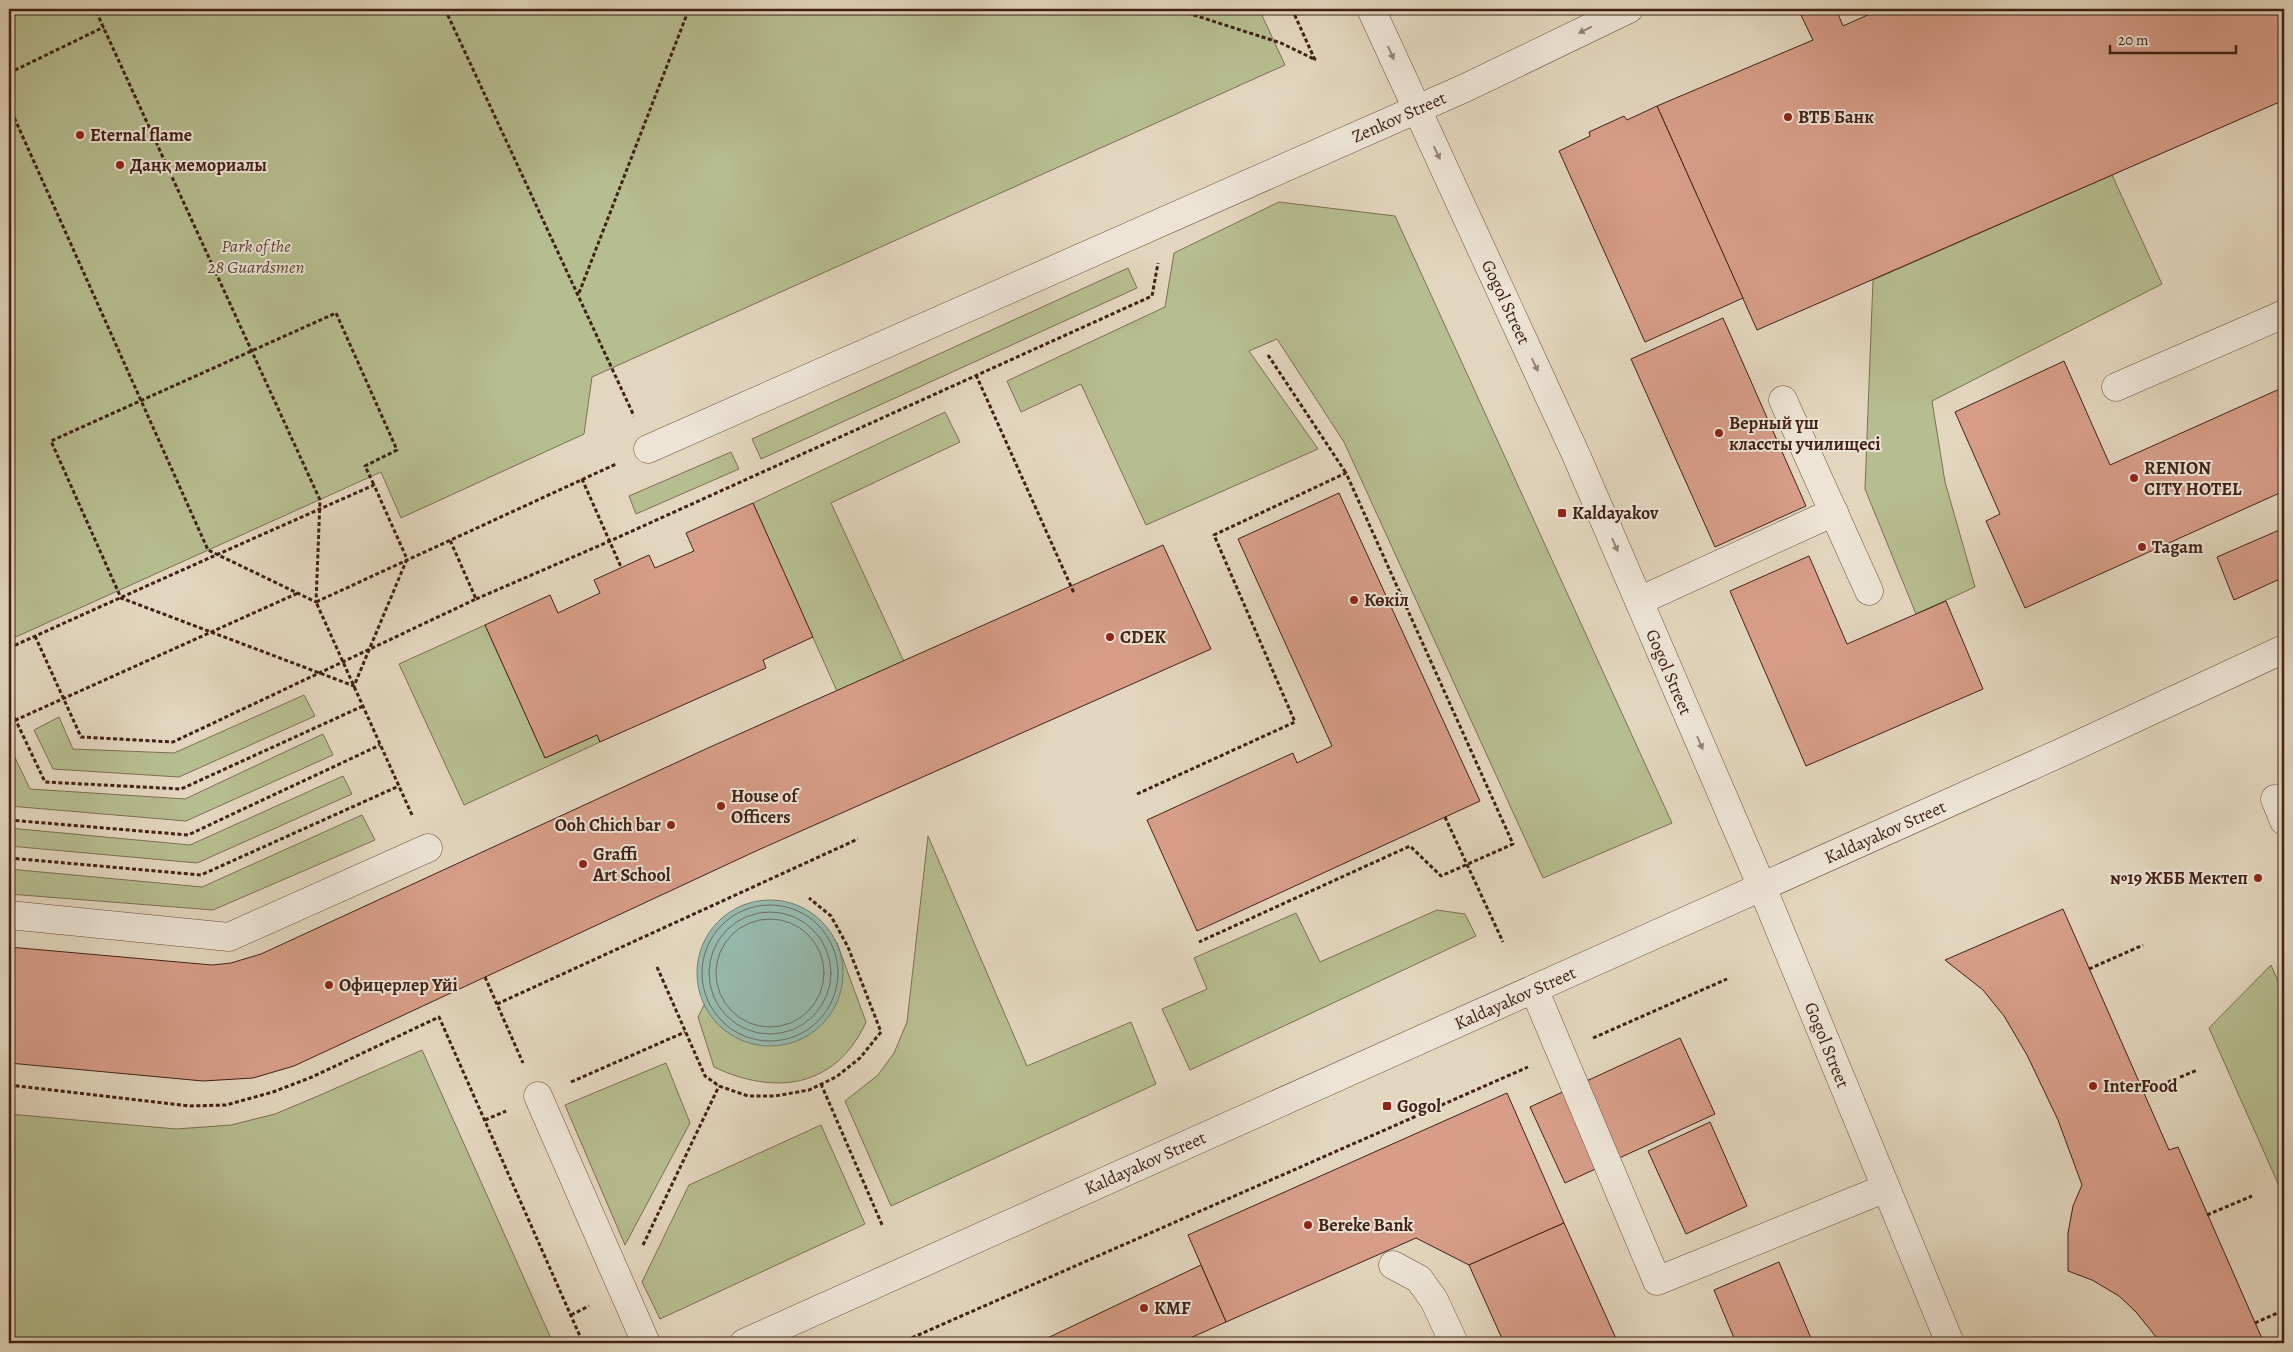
<svg xmlns="http://www.w3.org/2000/svg" width="2293" height="1352" font-family="Alegreya,serif">
<rect width="100%" height="100%" fill="#e3d6be"/>
<filter id="stains"><feTurbulence type="fractalNoise" baseFrequency=".004" numOctaves="4"/><feColorMatrix values="0 0 0 0 .2 0 0 0 0 .09 0 0 0 0 .02 0 0 0 .5 -.17"/></filter>
<radialGradient id="worn" r=".72"><stop offset=".6" stop-color="#630" stop-opacity="0"/><stop offset="1" stop-color="#630" stop-opacity=".3"/></radialGradient>
<!-- green -->
<g fill="#b6bd90" stroke="#7c6f52">
<polygon points="9,9 1259,9 1285,65 592,377 584,434 401,518 381,472 9,640"/>
<polygon points="2112,175 2162,284 1932,401 1945,482 1975,587 1916,614 1865,489 1873,280"/>
<polygon points="1279,202 1395,216 1672,823 1543,878 1344,442 1277,339 1249,351 1318,449 1146,525 1081,384 1021,412 1007,381 1165,307 1174,253"/>
<polygon points="1128,268 1137,288 761,459 752,439"/>
<polygon points="945,412 960,442 831,503 907,668 840,698 753,503"/>
<polygon points="731,452 739,469 636,514 629,496"/>
<polygon points="485,625 545,758 597,735 600,742 464,805 399,664"/>
<polygon points="304,695 315,716 179,777 53,769 34,730 59,717 73,749 174,753"/>
<polygon points="323,734 333,755 186,821 9,806 9,745 30,789 185,799"/>
<polygon points="343,776 352,794 197,863 9,846 9,828 190,845"/>
<polygon points="362,815 375,840 213,910 9,894 9,869 202,887"/>
<polygon points="928,836 1027,1066 1131,1022 1156,1084 891,1206 845,1101 878,1075 894,1053 907,1022"/>
<polygon points="1437,910 1465,914 1476,936 1190,1070 1162,1009 1207,989 1194,958 1296,913 1320,962"/>
<path d="M837,943L866,1022C836,1088 775,1096 714,1067L698,1017L704,1005L719,1025L843,967Z"/>
<polygon points="2271,965 2284,995 2284,1197 2209,1028"/>
<polygon points="422,1050 553,1343 9,1343 9,1114 176,1129 231,1125 275,1114 318,1096"/>
<polygon points="666,1063 690,1123 625,1245 565,1105"/>
<polygon points="821,1125 865,1224 660,1319 642,1282 689,1185"/>
</g>
<!-- water -->
<circle fill="#96b9ad" stroke="#747c70" cx="770" cy="973" r="73"/>
<g fill="none" stroke-linecap="round" stroke-linejoin="round">
<!-- shore -->
<g stroke="#6c6d61" stroke-width="1">
<circle cx="770" cy="973" r="68"/>
<circle cx="770" cy="973" r="61"/>
<circle cx="770" cy="973" r="54"/>
</g>
</g>
<!-- building -->
<g fill="#d79d89" stroke="#412115">
<polygon points="1798,9 1836,9 1843,26 1881,9 2284,9 2284,100 1757,330 1657,106 1813,40"/>
<polygon points="1657,106 1743,298 1645,342 1559,151 1590,136 1589,132 1624,116 1627,120"/>
<polygon points="1723,318 1806,506 1715,547 1631,359"/>
<polygon points="2064,361 2110,465 2284,387 2284,491 2025,608 1986,521 2000,514 1955,412"/>
<polygon points="1339,493 1480,801 1197,931 1147,820 1293,753 1297,763 1332,746 1238,539"/>
<polygon points="753,503 813,637 763,660 766,668 600,742 597,735 545,758 485,625 550,595 558,613 600,593 594,580 649,555 655,568 694,551 686,533"/>
<polygon points="2284,528 2284,577 2234,600 2217,557"/>
<polygon points="1163,545 1211,649 756,851 294,1066 253,1078 203,1081 9,1063 9,947 212,965 231,963 261,954 708,748"/>
<polygon points="1809,556 1847,644 1946,601 1983,689 1806,766 1730,591"/>
<polygon points="2063,909 2169,1150 2178,1147 2264,1343 2161,1343 2136,1312 2119,1296 2092,1280 2068,1271 2068,1233 2073,1206 2082,1185 2058,1120 2027,1055 2004,1016 1983,990 1945,960"/>
<polygon points="1680,1038 1715,1114 1565,1183 1530,1107"/>
<polygon points="1507,1093 1564,1223 1469,1265 1416,1238 1226,1322 1188,1235"/>
<polygon points="1710,1122 1747,1206 1686,1234 1648,1151"/>
<polygon points="1564,1223 1618,1343 1504,1343 1469,1265"/>
<polygon points="1779,1262 1813,1343 1736,1343 1714,1290"/>
<polygon points="1201,1265 1226,1322 1179,1343 1037,1343"/>
</g>
<g fill="none" stroke-linecap="round" stroke-linejoin="round">
<defs>
<g id="minor">
<polyline points="1371,9 1577,457 1762,887 1950,1343"/>
<polyline points="2116,387 2284,314"/>
<polyline points="1783,400 1869,591"/>
<polyline points="648,449 1465,88 1629,9"/>
<polyline points="1639,601 1834,512"/>
<polyline points="2275,799 2284,821"/>
<polyline points="9,915 229,937 428,848"/>
<polyline points="1534,989 1657,1281 1886,1188"/>
<polyline points="538,1096 646,1343"/>
<polyline points="1393,1265 1419,1279 1434,1300 1454,1343"/>
<polyline points="744,1343 2058,754 2284,649"/>
</g>
</defs>
<!-- minor casing -->
<use href="#minor" stroke="#6a4e3f" stroke-width="29"/>
<!-- path -->
<g stroke="#412115" stroke-width="3" stroke-dasharray="4 2.5" stroke-linecap="butt">
<polyline points="445,9 634,416"/>
<polyline points="1175,9 1281,43 1316,60"/>
<polyline points="1292,9 1315,60"/>
<polyline points="9,73 104,27"/>
<polyline points="9,106 208,550 316,602 320,500 95,9"/>
<polyline points="579,293 689,9"/>
<polyline points="1268,355 1346,473"/>
<polyline points="976,375 1074,593"/>
<polyline points="582,479 621,567"/>
<polyline points="476,599 610,541 1152,296 1158,263"/>
<polyline points="35,636 81,737 173,742 476,599 450,540"/>
<path d="M9,648C130,593 252,539 374,485L407,559L354,686L121,598L51,441L336,313L397,450L365,466L374,485"/>
<polyline points="9,706 45,782 181,789 363,706"/>
<polyline points="9,723 298,593"/>
<polyline points="1137,794 1295,722 1214,535 1346,473 1513,844 1441,876 1410,846 1199,942"/>
<polyline points="412,815 316,602 616,464"/>
<polyline points="1445,817 1503,942"/>
<polyline points="9,820 188,835 380,745"/>
<polyline points="9,858 201,875 399,786"/>
<polyline points="657,967 705,1076 719,1086 748,1096 775,1096 809,1090 836,1077 860,1058 881,1032 848,947 831,916 809,898"/>
<polyline points="2089,969 2143,945"/>
<polyline points="485,977 523,1063"/>
<polyline points="497,1004 858,839"/>
<polyline points="1593,1038 1727,979"/>
<polyline points="571,1082 685,1032"/>
<polyline points="821,1084 883,1227"/>
<polyline points="9,1085 189,1106 226,1105 273,1092 312,1077 439,1017 583,1343"/>
<polyline points="2144,1092 2197,1070"/>
<polyline points="485,1120 506,1111"/>
<polyline points="2207,1215 2252,1196"/>
<polyline points="643,1245 719,1086"/>
<polyline points="571,1315 589,1306"/>
<polyline points="2255,1323 2284,1310"/>
<polyline points="900,1343 1528,1067"/>
</g>
<!-- minor -->
<use href="#minor" stroke="#ede4d5" stroke-width="28"/>
</g>
<!-- one-way arrows -->
<defs><path id="oneway-solid" d="M-6-.8H1V-3.2L6.5 0L1 3.2V.8H-6Z" transform="scale(1.25)"/></defs>
<g fill="#978275">
<use href="#oneway-solid" transform="translate(1585 30) rotate(154)"/>
<use href="#oneway-solid" transform="translate(1391 53) rotate(66)"/>
<use href="#oneway-solid" transform="translate(1437 153) rotate(65)"/>
<use href="#oneway-solid" transform="translate(1535 365) rotate(65)"/>
<use href="#oneway-solid" transform="translate(1615 545) rotate(67)"/>
<use href="#oneway-solid" transform="translate(1700 743) rotate(67)"/>
</g>
<!-- markers -->
<g fill="#8f2418" stroke="#ede4d5" stroke-width="2">
<circle cx="1788" cy="117" r="5"/>
<circle cx="80" cy="135" r="5"/>
<circle cx="120" cy="165" r="5"/>
<circle cx="1719" cy="433" r="5"/>
<circle cx="2134" cy="478" r="5"/>
<rect x="1557" y="508" width="10" height="10" rx="2.5"/>
<circle cx="2142" cy="547" r="5"/>
<circle cx="1354" cy="600" r="5"/>
<circle cx="1110" cy="637" r="5"/>
<circle cx="721" cy="806" r="5"/>
<circle cx="671" cy="825" r="5"/>
<circle cx="583" cy="864" r="5"/>
<circle cx="2258" cy="878" r="5"/>
<circle cx="329" cy="985" r="5"/>
<circle cx="2093" cy="1086" r="5"/>
<rect x="1382" y="1101" width="10" height="10" rx="2.5"/>
<circle cx="1308" cy="1225" r="5"/>
<circle cx="1144" cy="1308" r="5"/>
</g>
<g text-anchor="middle" stroke-width="4" stroke-linejoin="round" paint-order="stroke">
<!-- street labels -->
<g font-size="18" fill="#412115" stroke="#ede4d5">
<text transform="translate(1399 117) rotate(-24)" y="6">Zenkov Street</text>
<text transform="translate(1506 302) rotate(65)" y="6">Gogol Street</text>
<text transform="translate(1669 672) rotate(67)" y="6">Gogol Street</text>
<text transform="translate(1885 832) rotate(-24)" y="6">Kaldayakov Street</text>
<text transform="translate(1515 998) rotate(-24)" y="6">Kaldayakov Street</text>
<text transform="translate(1827 1045) rotate(68)" y="6">Gogol Street</text>
<text transform="translate(1145 1163) rotate(-24)" y="6">Kaldayakov Street</text>
</g>
<!-- poi labels -->
<g font-size="18" font-weight="bold" fill="#412115" stroke="#ede4d5" text-anchor="start">
<text x="1798" y="123">ВТБ Банк</text>
<text x="90" y="141">Eternal flame</text>
<text x="130" y="171">Даңқ мемориалы</text>
<text x="1729" y="429">Верный үш<tspan x="1729" dy="21">классты училищесі</tspan></text>
<text x="2144" y="474">RENION<tspan x="2144" dy="21">CITY HOTEL</tspan></text>
<text x="1572" y="519">Kaldayakov</text>
<text x="2152" y="553">Tagam</text>
<text x="1364" y="606">Көкіл</text>
<text x="1120" y="643">CDEK</text>
<text x="731" y="802">House of<tspan x="731" dy="21">Officers</tspan></text>
<text x="661" y="831" text-anchor="end">Ooh Chich bar</text>
<text x="593" y="860">Graffi<tspan x="593" dy="21">Art School</tspan></text>
<text x="2248" y="884" text-anchor="end">№19 ЖББ Мектеп</text>
<text x="339" y="991">Офицерлер Үйі</text>
<text x="2103" y="1092">InterFood</text>
<text x="1397" y="1112">Gogol</text>
<text x="1318" y="1231">Bereke Bank</text>
<text x="1154" y="1314">KMF</text>
</g>
<!-- park labels -->
<g font-size="18" font-style="italic" fill="#5e4834" stroke="#ede4d5">
<text x="256" y="252">Park of the<tspan x="256" dy="21">28 Guardsmen</tspan></text>
</g>
</g>
<!-- margin -->
<rect width="2293" height="1352" fill="none" stroke="#e3d6be" stroke-width="30"/>
<rect x="10" y="10" width="2273" height="1332" fill="none" stroke="#412115" stroke-width="2.5"/>
<rect x="15" y="15" width="2263" height="1322" fill="none" stroke="#412115"/>
<!-- scale -->
<path d="M2110 45v8h126v-8" fill="none" stroke="#412115" stroke-width="2.5"/>
<text x="2118" y="45" font-size="15" fill="#412115" stroke="#ede4d5" stroke-width="4" paint-order="stroke">20 m</text>
<rect width="100%" height="100%" filter="url(#stains)"/>
<rect width="100%" height="100%" fill="url(#worn)"/>
</svg>
